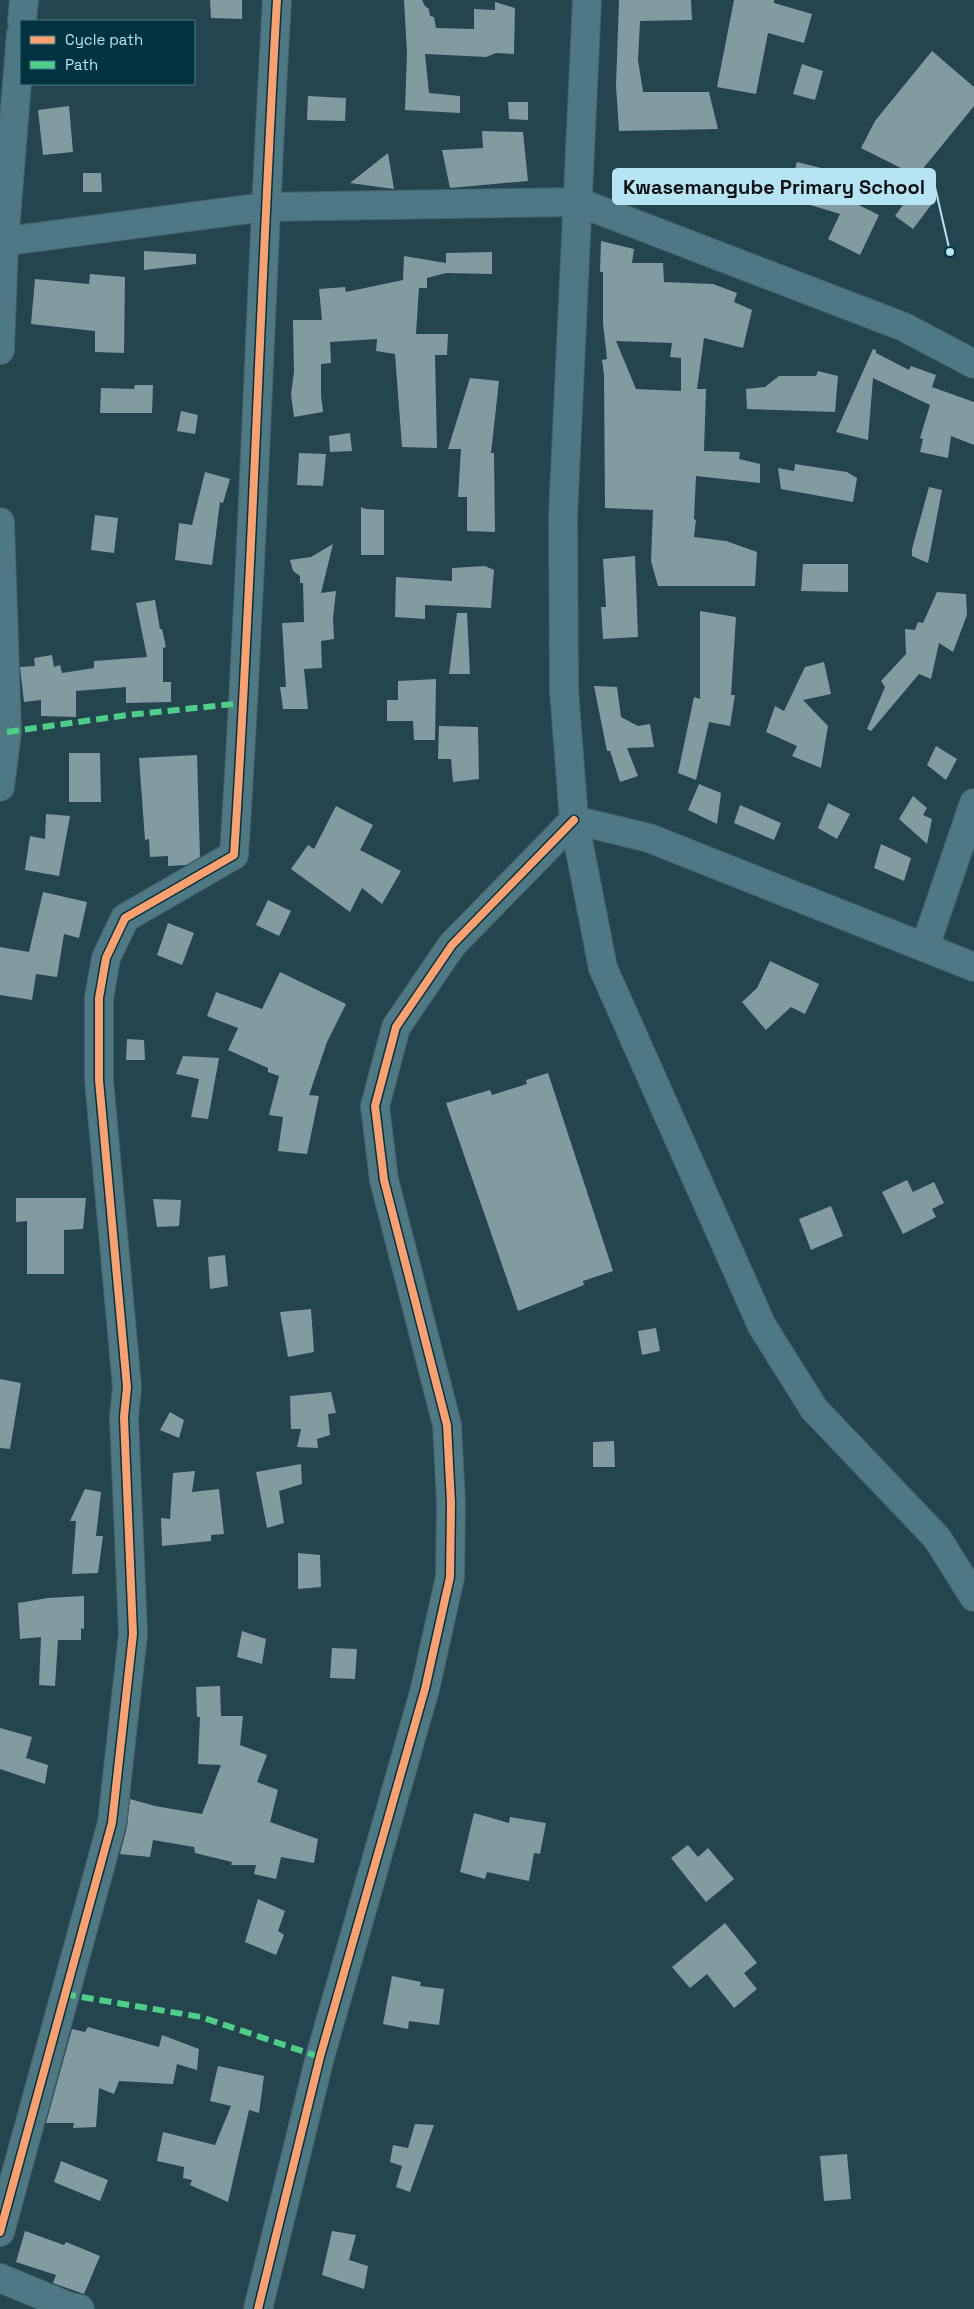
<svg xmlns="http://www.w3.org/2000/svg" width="974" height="2309" font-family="'Space Grotesk',sans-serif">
<rect width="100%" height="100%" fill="#24444e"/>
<!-- building -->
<g fill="#819ba0" fill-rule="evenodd">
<polygon points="210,0 242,0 242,19 211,18"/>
<polygon points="404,0 422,0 425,6 429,9 430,16 434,17 436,28 474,29 474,9 495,10 495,2 515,8 514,54 496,53 486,57 425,54 429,93 460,96 460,113 405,110 407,53"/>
<polygon points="619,0 691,0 692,20 640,21 638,60 643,92 709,92 718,129 619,131 616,86"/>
<polygon points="734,0 774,0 774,3 812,14 804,43 768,33 756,94 717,87"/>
<polygon points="932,51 974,87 974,106 917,176 861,148 875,121"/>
<polygon points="802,64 823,71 815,100 793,94"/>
<polygon points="308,96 346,98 345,121 307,120"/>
<polygon points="508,102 528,102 528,120 509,119"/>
<polygon points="69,106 73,152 43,155 38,110"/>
<polygon points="482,131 523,132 528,181 450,188 442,150 483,148"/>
<polygon points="388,153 394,189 350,183"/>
<polygon points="797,162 829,170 824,188 879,215 860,255 828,239 840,214 787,198"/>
<polygon points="83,173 101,173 102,192 83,192"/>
<polygon points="912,192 931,205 913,229 895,216"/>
<path d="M601,241L634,249L632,263H663L664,282L713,284L737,293L734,302L752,310L743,348L704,338L697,389H706L704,451L740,452L739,459L760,464V483L696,476L694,519L696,520L694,537L726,541L757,552L755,586H658L651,561L653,510L605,508L604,375L602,360L607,359L603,323V272H600ZM616,341L672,343L670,357L681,358V391L636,389Z"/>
<polygon points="144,251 196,254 196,264 144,270"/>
<polygon points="492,252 492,274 446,273 427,278 427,288 419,288 416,334 448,334 447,355 435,355 437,448 402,447 395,354 376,351 377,339 330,342 331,363 321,364 321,395 323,412 294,417 291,394 294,372 293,320 322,320 319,289 345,287 346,292 403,280 404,256 446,263 446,253"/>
<polygon points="90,274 125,277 124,353 95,352 95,331 31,324 35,279 89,284"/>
<polygon points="873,349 876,350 876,353 909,370 911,366 936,375 932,387 974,402 974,445 951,436 948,458 920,452 923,439 920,438 930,405 873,378 868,440 836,432"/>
<polygon points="818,371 838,376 835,412 747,409 746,389 765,387 779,376 816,376"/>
<polygon points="470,378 499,381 491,453 494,453 495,532 467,531 467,497 458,497 461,449 448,449"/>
<polygon points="135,385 153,385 152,413 100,413 101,388 134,389"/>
<polygon points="181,411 198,415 195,434 177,431"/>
<polygon points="350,433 352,451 330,452 329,436"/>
<polygon points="299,453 326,454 323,486 297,485"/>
<polygon points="795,464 847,472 857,478 853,502 781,489 778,468 794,471"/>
<polygon points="205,472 230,479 223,503 220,502 212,565 175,560 179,523 192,525"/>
<polygon points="929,487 942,490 928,563 912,556 912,549"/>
<polygon points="361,507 366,509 384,510 384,555 361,555"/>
<polygon points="95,515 118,518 114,553 91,550"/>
<polygon points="333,544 321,593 336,591 333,618 334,639 321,641 322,668 304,669 308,709 283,709 280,687 286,687 282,623 304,622 303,583 300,583 300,576 293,571 290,560 311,557"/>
<polygon points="635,556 638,637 603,639 601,607 606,607 603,559"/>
<polygon points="803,564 848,564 848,592 801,591"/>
<polygon points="485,566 494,570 491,608 425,605 425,619 395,617 396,577 452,581 452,568"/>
<polygon points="937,592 966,594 967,615 953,652 939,643 931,679 919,674 871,731 867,729 885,687 881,681 906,654 905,629 915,630 918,622 923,623"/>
<polygon points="155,600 160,629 162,629 166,647 163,648 163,682 171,682 171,702 126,703 126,687 76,691 76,717 41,716 41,700 24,702 20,667 35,666 34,658 52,655 54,667 60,665 62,673 94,668 94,661 147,657 136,603"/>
<polygon points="700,611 736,617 731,695 735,695 730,726 709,722 696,780 678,773 694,697 700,699"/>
<polygon points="457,613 467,613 470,674 449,674"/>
<polygon points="824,662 831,694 803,700 828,726 821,768 792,756 797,746 766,732 775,706 784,711 805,667"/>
<polygon points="436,679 435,740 414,740 413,721 387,721 387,700 398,700 398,681"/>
<polygon points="594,686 617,687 621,717 638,726 650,724 654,747 627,748 638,776 620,782 610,751 607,751"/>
<polygon points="439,726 478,727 479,779 453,782 451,759 438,759"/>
<polygon points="936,746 957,759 946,780 927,765"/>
<polygon points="69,753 100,753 101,802 69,802"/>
<polygon points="197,755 200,857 186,865 168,866 168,856 150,857 149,839 145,840 139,758"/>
<polygon points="699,784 721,793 717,824 688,810"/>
<polygon points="913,796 927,808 923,815 932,819 927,844 899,819"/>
<polygon points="828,803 850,814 837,839 818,828"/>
<polygon points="740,805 781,823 774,840 734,823"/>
<polygon points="336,806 373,825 360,850 401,871 382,904 362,888 350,912 291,869 308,845 314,849"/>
<polygon points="46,814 70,816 59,876 25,870 30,836 45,839"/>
<polygon points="881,844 911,858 904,881 874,868"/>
<polygon points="43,892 87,902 79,938 64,934 57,977 36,974 32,1000 0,995 0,947 29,952"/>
<polygon points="268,900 291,911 279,936 256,925"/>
<polygon points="168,923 194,933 182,965 157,955"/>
<polygon points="770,961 819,984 805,1014 791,1007 766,1030 742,1002 757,988"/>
<polygon points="280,972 346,1004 327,1042 309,1095 319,1096 307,1154 278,1151 283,1117 269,1115 279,1076 268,1072 268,1068 228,1050 238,1028 207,1016 216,992 262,1009"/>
<polygon points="127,1039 144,1040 145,1060 126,1060"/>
<polygon points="183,1056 219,1058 208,1119 191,1117 199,1079 176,1074"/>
<polygon points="548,1073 613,1271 583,1281 584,1285 518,1311 446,1103 490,1090 492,1095 527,1084 526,1080"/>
<polygon points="907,1180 913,1192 934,1182 944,1203 932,1209 936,1217 903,1234 882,1192"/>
<polygon points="16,1198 86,1198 83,1229 64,1230 64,1274 27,1274 27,1221 16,1222"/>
<polygon points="153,1199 181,1200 179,1226 157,1227"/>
<polygon points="831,1206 843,1236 811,1250 799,1219"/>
<polygon points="225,1255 228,1286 210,1289 208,1257"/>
<polygon points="311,1309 314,1352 288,1357 280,1312"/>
<polygon points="656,1328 660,1351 642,1355 638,1331"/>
<polygon points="0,1379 21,1383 10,1449 0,1448"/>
<polygon points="331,1392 336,1413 328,1414 330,1435 317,1439 318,1448 297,1447 301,1429 291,1429 290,1396"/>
<polygon points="170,1412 184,1420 179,1438 160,1430"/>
<polygon points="614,1441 615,1467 593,1467 593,1442"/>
<polygon points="301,1464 302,1484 279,1491 284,1523 267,1528 256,1472"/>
<polygon points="195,1471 192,1492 219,1489 224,1534 211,1535 211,1541 162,1546 161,1518 170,1519 173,1473"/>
<polygon points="85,1489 101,1492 96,1536 103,1536 98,1573 72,1574 76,1521 70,1521"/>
<polygon points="298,1553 320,1555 321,1587 298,1589"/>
<polygon points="84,1596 84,1629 81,1628 81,1640 58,1640 55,1686 39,1685 41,1637 20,1639 18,1603 48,1598"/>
<polygon points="242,1631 266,1639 262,1664 237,1657"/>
<polygon points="332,1648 357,1649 355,1679 330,1678"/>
<polygon points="220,1686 221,1716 243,1716 240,1745 267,1755 257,1782 278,1790 270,1822 318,1839 314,1863 281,1857 276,1879 254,1874 256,1865 231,1865 232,1862 195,1853 194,1847 153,1840 150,1857 120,1854 127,1827 130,1799 155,1806 202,1814 221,1765 198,1764 200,1717 197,1717 196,1687"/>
<polygon points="0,1728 32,1737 26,1758 48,1765 45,1784 0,1769"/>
<polygon points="474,1813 509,1823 510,1817 546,1823 540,1854 534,1853 529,1881 487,1872 485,1879 460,1872"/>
<polygon points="688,1845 698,1857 708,1848 734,1879 706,1902 671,1858"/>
<polygon points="258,1899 285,1911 278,1931 284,1935 276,1955 245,1942"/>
<polygon points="725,1923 757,1963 744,1973 757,1989 734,2008 707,1974 690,1988 672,1967"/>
<polygon points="392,1976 421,1982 420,1986 444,1989 439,2025 409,2021 408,2029 383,2024"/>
<polygon points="88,2027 159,2047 162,2035 199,2049 197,2070 177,2064 173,2084 119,2081 114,2094 99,2088 96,2127 73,2128 74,2123 46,2123 72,2029 85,2032"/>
<polygon points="218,2066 264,2076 259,2113 249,2110 228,2202 190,2185 192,2180 183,2178 184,2167 157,2161 163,2132 215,2145 231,2106 210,2101"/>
<polygon points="415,2124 434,2125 410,2192 396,2187 402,2166 390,2162 393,2145 408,2148"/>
<polygon points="847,2154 851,2199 824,2201 820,2156"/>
<polygon points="61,2161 108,2180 100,2201 54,2182"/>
<polygon points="25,2231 64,2245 66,2242 100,2256 84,2294 53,2283 56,2275 16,2262"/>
<polygon points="332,2231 356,2235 349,2260 368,2266 364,2289 322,2275"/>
</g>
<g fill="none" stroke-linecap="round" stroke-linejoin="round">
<defs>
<g id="minor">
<polyline points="587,0 563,517 564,690 574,820 649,838 974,967"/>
<polyline points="22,21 24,0"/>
<polyline points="0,242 265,207 578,202 904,327 974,364"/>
<polyline points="0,350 4,242 21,34"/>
<polyline points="0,522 7,732 0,787"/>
<polyline points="574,820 603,968 762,1326 814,1409 937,1538 974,1597"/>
<polyline points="925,947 974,803"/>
<path d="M0,2232L112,1823L133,1634L124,1417L127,1387L99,1080V998L106,958L125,918L234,855C253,570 260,285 277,0"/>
<polyline points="0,2278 70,2307 80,2309"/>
<polyline points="258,2309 320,2057 425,1689 450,1577 451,1503 447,1425 384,1180 375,1106 396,1027 452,945 574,820"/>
</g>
</defs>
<!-- minor casing -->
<use href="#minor" stroke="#456068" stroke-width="30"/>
<!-- minor -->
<use href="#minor" stroke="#4e7884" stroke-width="28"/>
<!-- quiet -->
<g stroke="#4dcf88" stroke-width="6" stroke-dasharray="12 6" stroke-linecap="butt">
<polyline points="7,732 128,715 244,703"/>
<polyline points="64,1994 201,2017 320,2057"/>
</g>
<defs>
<g id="cycleway">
<path d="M0,2232L112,1823L133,1634L124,1417L127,1387L99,1080V998L106,958L125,918L234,855C253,570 260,285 277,0"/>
<polyline points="258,2309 320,2057 425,1689 450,1577 451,1503 447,1425 384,1180 375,1106 396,1027 452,945 574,820"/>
</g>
</defs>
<!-- cycleway casing -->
<use href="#cycleway" stroke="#013240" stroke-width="11"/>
<!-- cycleway -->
<use href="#cycleway" stroke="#fca06f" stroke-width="8"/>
</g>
<!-- callouts -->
<path fill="none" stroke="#b5e4f5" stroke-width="2" d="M950 252L935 187"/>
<circle fill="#b5e4f5" stroke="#013240" stroke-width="2" cx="950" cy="252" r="5"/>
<rect fill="#b5e4f5" stroke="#b5e4f5" stroke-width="2" x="613" y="169" width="322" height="35" rx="5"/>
<g font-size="20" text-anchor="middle" font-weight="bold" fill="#111">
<text x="774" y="194">Kwasemangube Primary School</text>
</g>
<!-- legend -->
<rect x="20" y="20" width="175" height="65" fill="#013240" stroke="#497988"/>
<rect x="30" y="36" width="25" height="8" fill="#fca06f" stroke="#497988"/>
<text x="65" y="45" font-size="15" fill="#b5e4f5">Cycle path</text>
<rect x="30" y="61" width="25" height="8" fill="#4dcf88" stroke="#497988"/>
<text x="65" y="70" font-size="15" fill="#b5e4f5">Path</text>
</svg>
